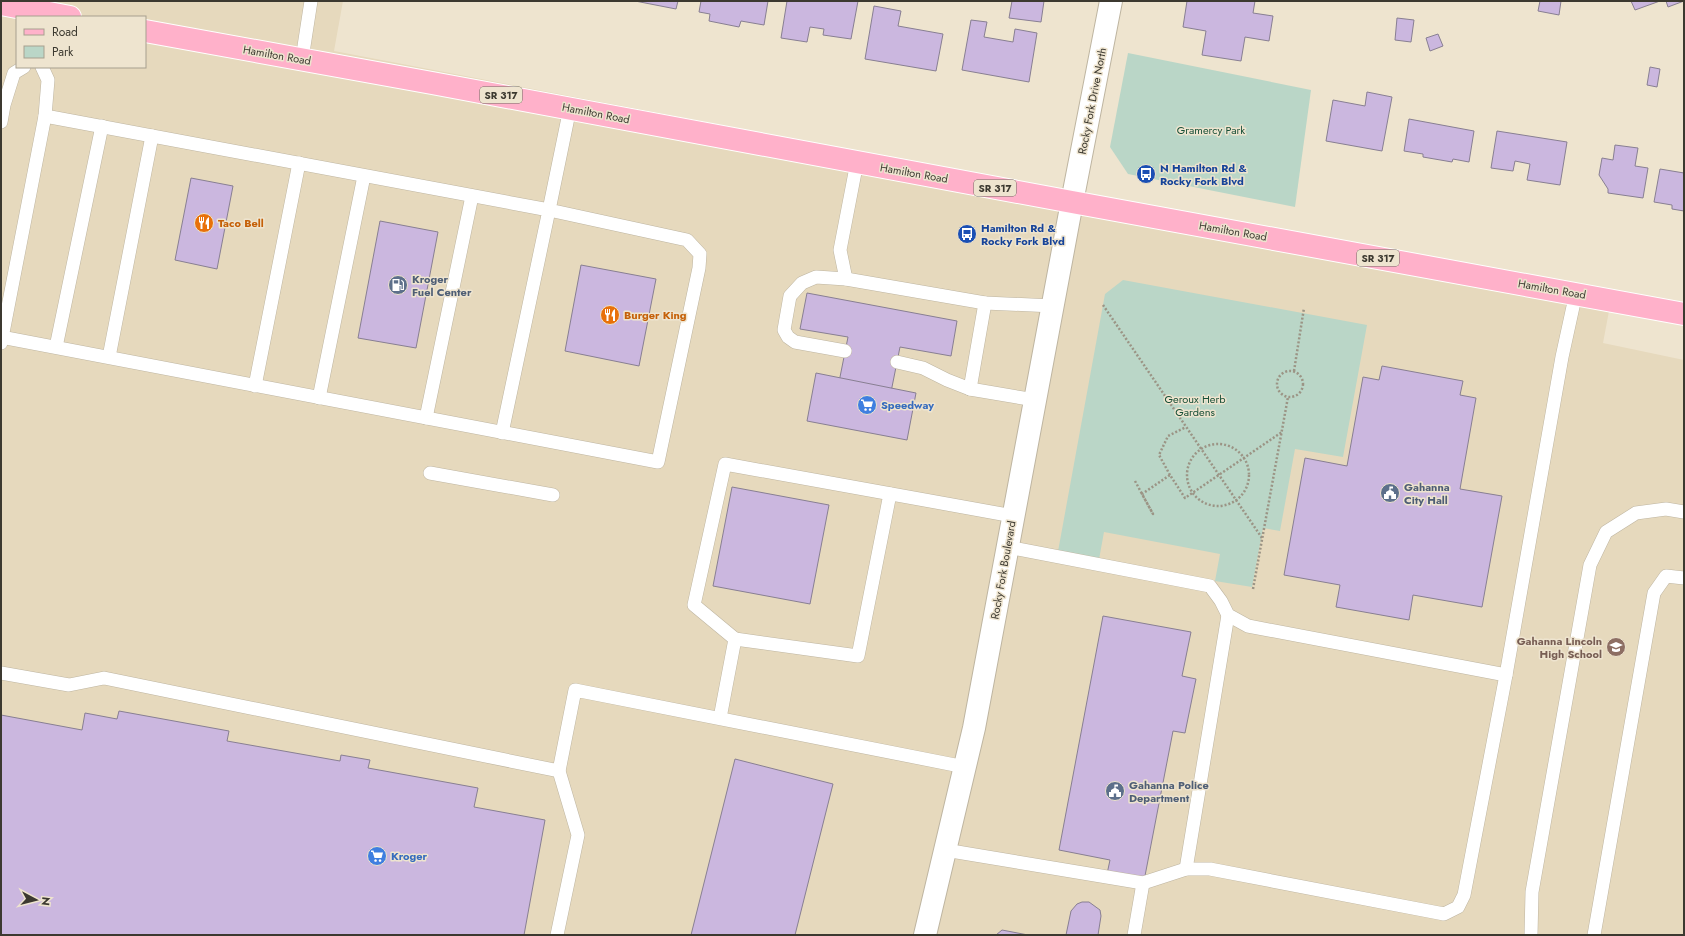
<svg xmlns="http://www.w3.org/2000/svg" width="1685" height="936" font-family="Jost,sans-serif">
<rect width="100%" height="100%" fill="#eee4cf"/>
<!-- built -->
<path fill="#e6d9bd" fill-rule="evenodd" d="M1,1H343L334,51L1612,295L1603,343L1684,360V935H1ZM17,17H145V67H17Z"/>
<!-- green -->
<g fill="#bad6c7">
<polygon points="1128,53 1311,90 1295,207 1128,174 1110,147"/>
<polygon points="1123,280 1367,325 1343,457 1295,449 1280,531 1263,528 1252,587 1215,581 1220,554 1104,532 1098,565 1057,557 1105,294"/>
</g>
<!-- building -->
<g fill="#cbb7df" stroke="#887f92">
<polygon points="635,1 678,1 676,9"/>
<polygon points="701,1 768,1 764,25 741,21 739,27 709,21 710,14 699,12"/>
<polygon points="787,1 858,1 851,39 823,35 824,29 810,27 807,42 781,38"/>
<polygon points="1012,1 1044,1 1041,22 1009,18"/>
<polygon points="1187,1 1255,1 1253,13 1273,16 1269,41 1245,37 1241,61 1202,55 1206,31 1183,27"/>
<polygon points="1540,1 1561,1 1559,15 1538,11"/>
<polygon points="1631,1 1660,1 1635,10"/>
<polygon points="1666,1 1684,1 1668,7"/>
<polygon points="874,6 901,11 898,26 943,34 936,71 865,59"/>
<polygon points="1397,18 1414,20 1411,42 1395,40"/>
<polygon points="971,20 987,22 984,37 1013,42 1015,29 1037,33 1029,82 962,70"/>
<polygon points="1438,34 1443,46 1430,51 1426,38"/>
<polygon points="1650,67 1660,69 1657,87 1647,85"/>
<polygon points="1367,92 1392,97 1382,151 1326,141 1333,100 1365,106"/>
<polygon points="1409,119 1474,131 1469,162 1453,159 1452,162 1423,157 1423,154 1404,151"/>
<polygon points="1497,131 1567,142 1560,185 1527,180 1530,164 1515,161 1513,171 1491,168"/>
<polygon points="1615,145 1638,148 1635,166 1648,168 1643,198 1608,193 1608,189 1599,175 1602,158 1613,160"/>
<polygon points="1660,169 1684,173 1684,211 1672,209 1672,205 1654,202"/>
<polygon points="191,178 233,186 217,269 175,260"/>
<polygon points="380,221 438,232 416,348 358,338"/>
<polygon points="581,265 656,279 639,366 565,351"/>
<polygon points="807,293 957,321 951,356 900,347 891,392 839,382 848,337 800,329"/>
<polygon points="1382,366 1463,381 1460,395 1476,398 1460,489 1502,496 1482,607 1413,595 1409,620 1336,607 1340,585 1284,575 1305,458 1347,466 1363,377 1379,380"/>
<polygon points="816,373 916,393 907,440 807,421"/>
<polygon points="732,487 829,505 810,604 713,586"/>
<polygon points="1103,616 1191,632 1182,676 1196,679 1185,733 1173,731 1144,881 1107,874 1110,860 1059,850"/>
<polygon points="119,711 229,731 227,741 340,761 341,755 370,760 368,768 478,788 474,807 545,820 524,935 1,935 1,715 82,730 85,713 117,719"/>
<polygon points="735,759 833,784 795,935 691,935"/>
<polygon points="1082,902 1089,902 1100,910 1101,916 1098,935 1066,935 1071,911 1077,904"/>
<polygon points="1002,930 1028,935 996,935"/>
</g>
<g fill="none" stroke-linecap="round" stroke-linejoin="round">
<defs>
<g id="lane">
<polyline points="302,59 311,1"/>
<polyline points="45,116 549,210 502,433"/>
<polyline points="1,122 4,105 14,73 24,67"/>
<polyline points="846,279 840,250 857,162"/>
<polyline points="985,303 1053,306"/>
<polyline points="1,337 658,462 699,268 700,254 687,240 549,210 570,108"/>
<polyline points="1,343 45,116 48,80 42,67"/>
<polyline points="56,347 102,126"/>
<polyline points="845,351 795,342 788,337 784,330 790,296 802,283 816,277 846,279 985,303 970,389"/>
<polyline points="109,357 152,136"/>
<polyline points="897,362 923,368 947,380 970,389 1035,400"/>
<polyline points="255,386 299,163"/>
<polyline points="319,398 364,176"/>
<polyline points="426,418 472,196"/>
<polyline points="430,473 553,495"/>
<polyline points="1008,547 1210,586 1221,601 1228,615 1248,626 1506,675"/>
<polyline points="735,639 858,656 890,494"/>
<polyline points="1,673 69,685 104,678 559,771 575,690 965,767"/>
<polyline points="720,718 735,639 694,605 725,464 1013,516"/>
<polyline points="945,850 1143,883 1186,869 1210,869 1444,914 1458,907 1464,895 1506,675 1562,357 1576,293"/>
<polyline points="1186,869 1228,615"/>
<polyline points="557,935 578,835 559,771"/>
<polyline points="1134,935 1143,883"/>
<polyline points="1531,935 1532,892 1590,565 1606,532 1636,513 1666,509 1684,512"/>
<polyline points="1594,935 1654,593 1666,576 1684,578"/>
</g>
<polyline id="street" points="925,935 974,728 1072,202 1111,1"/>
<g id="primary">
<polyline points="1,4 70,17"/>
<polyline points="145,31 432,83 1072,202 1684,314"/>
</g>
</defs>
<!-- lane casing -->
<use href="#lane" stroke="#beb5a1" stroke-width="14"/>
<!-- street casing -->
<use href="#street" stroke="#beb5a1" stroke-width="24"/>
<!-- primary casing -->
<use href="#primary" stroke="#fff" stroke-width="24"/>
<!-- path -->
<g stroke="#9b9485" stroke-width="2.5" stroke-dasharray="2 2" stroke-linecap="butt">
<polyline points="1103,305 1262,538"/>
<circle cx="1290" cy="384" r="13"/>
<polyline points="1294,371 1304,308"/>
<circle cx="1218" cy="475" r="31"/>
<polyline points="1170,475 1159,455 1168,436 1186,427"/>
<polyline points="1135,481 1153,514 1142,494 1170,475 1185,498 1282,432"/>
<polyline points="1253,589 1288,397"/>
</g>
<!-- lane -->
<use href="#lane" stroke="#fff" stroke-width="13"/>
<!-- street -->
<use href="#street" stroke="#fff" stroke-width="22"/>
<!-- primary -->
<use href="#primary" stroke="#ffb1ca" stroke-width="22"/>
</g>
<!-- icons -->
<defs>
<symbol id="bus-disc" viewBox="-11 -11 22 22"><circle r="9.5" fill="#1a4fb4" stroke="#eee4cf"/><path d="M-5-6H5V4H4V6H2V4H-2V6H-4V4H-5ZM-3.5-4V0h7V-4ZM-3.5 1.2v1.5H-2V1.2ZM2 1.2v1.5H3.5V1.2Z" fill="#fff"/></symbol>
<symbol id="restaurant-disc" viewBox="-11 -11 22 22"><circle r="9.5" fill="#e8710a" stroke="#eee4cf"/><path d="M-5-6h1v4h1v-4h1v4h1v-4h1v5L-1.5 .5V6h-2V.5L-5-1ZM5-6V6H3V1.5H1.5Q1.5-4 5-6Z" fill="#fff"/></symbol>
<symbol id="fuel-disc" viewBox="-11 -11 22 22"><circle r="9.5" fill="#5c6f8a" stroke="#eee4cf"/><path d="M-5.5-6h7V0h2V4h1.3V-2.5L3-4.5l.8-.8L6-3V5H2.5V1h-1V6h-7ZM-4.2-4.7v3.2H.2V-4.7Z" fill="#fff"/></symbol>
<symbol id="supermarket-disc" viewBox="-11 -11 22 22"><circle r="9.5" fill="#3f7fe0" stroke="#eee4cf"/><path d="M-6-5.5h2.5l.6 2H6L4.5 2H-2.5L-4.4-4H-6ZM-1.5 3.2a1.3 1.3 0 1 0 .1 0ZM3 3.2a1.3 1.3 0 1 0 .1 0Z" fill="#fff"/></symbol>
<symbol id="civic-disc" viewBox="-11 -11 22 22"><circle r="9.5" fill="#5c6f8a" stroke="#eee4cf"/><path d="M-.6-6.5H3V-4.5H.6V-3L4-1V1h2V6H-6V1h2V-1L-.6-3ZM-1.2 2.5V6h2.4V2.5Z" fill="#fff"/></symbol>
<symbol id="school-disc" viewBox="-11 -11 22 22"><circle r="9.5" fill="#8d6e63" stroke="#eee4cf"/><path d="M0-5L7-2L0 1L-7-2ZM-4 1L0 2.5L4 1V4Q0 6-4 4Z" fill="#fff"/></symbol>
</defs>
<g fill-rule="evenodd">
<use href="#bus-disc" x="1135" y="163" width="22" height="22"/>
<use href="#restaurant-disc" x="193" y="212" width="22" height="22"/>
<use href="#bus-disc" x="956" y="223" width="22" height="22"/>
<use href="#fuel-disc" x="387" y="274" width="22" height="22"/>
<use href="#restaurant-disc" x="599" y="304" width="22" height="22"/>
<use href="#supermarket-disc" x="856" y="394" width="22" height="22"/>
<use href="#civic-disc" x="1379" y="482" width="22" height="22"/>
<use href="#school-disc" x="1605" y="636" width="22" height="22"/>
<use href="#civic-disc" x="1104" y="780" width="22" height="22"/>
<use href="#supermarket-disc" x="366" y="845" width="22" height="22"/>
</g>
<g text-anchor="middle" stroke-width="3" stroke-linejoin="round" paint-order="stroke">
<!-- shield labels -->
<g fill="#eee4cf" stroke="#716c60" stroke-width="1">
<rect x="480" y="87" width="42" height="16" rx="3"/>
<rect x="974" y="180" width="42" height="16" rx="3"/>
<rect x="1357" y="250" width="42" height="16" rx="3"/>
</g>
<g font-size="10" font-weight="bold" fill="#3c3930">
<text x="501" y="99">SR 317</text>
<text x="995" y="192">SR 317</text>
<text x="1378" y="262">SR 317</text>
</g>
<!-- street labels -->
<g font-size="11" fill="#3c3930" stroke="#eee4cf">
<text transform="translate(277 55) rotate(10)" y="4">Hamilton Road</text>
<text transform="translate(1092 101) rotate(-79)" y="4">Rocky Fork Drive North</text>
<text transform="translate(596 113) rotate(11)" y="4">Hamilton Road</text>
<text transform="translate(914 173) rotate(10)" y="4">Hamilton Road</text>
<text transform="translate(1233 231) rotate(10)" y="4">Hamilton Road</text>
<text transform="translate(1552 289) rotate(10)" y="4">Hamilton Road</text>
<text transform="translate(1003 570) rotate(-80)" y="4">Rocky Fork Boulevard</text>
</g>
<!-- park labels -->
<g font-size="11" fill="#164f37" stroke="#eee4cf">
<text x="1211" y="134">Gramercy Park</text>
<text x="1195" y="403">Geroux Herb<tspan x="1195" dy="13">Gardens</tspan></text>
</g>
<!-- transit labels -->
<g font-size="11" font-weight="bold" fill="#164399" stroke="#eee4cf" text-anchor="start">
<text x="1160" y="172">N Hamilton Rd &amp;<tspan x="1160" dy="13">Rocky Fork Blvd</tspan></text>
<text x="981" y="232">Hamilton Rd &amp;<tspan x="981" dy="13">Rocky Fork Blvd</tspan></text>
</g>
<!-- food labels -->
<g font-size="11" font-weight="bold" fill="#c56008" stroke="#eee4cf" text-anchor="start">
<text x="218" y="227">Taco Bell</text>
<text x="624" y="319">Burger King</text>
</g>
<!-- service labels -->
<g font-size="11" font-weight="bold" fill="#4e5e75" stroke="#eee4cf" text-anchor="start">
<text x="412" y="283">Kroger<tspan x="412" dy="13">Fuel Center</tspan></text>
<text x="1404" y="491">Gahanna<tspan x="1404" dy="13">City Hall</tspan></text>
<text x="1129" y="789">Gahanna Police<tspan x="1129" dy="13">Department</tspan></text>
</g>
<!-- shop labels -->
<g font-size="11" font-weight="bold" fill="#366cbe" stroke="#eee4cf" text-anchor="start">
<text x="881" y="409">Speedway</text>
<text x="391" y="860">Kroger</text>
</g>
<!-- education labels -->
<g font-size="11" font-weight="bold" fill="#785e54" stroke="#eee4cf" text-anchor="end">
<text x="1602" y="645">Gahanna Lincoln<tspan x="1602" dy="13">High School</tspan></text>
</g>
</g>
<!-- border -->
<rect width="1685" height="936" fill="none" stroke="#3c3930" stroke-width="4"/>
<!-- legend -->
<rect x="16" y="16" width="130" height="52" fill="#eee4cf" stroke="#a7a08f"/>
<rect x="24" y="29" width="20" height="6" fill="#ffb1ca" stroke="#a7a08f"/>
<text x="52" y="36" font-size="12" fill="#3c3930">Road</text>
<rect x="24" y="46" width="20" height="12" fill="#bad6c7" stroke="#a7a08f"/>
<text x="52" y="56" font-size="12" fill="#3c3930">Park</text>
<!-- north arrow -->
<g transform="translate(36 900) rotate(97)" stroke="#eee4cf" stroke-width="3" paint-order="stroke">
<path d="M0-3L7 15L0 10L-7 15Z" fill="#3c3930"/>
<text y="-6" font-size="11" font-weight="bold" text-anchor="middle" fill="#3c3930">N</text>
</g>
</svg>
